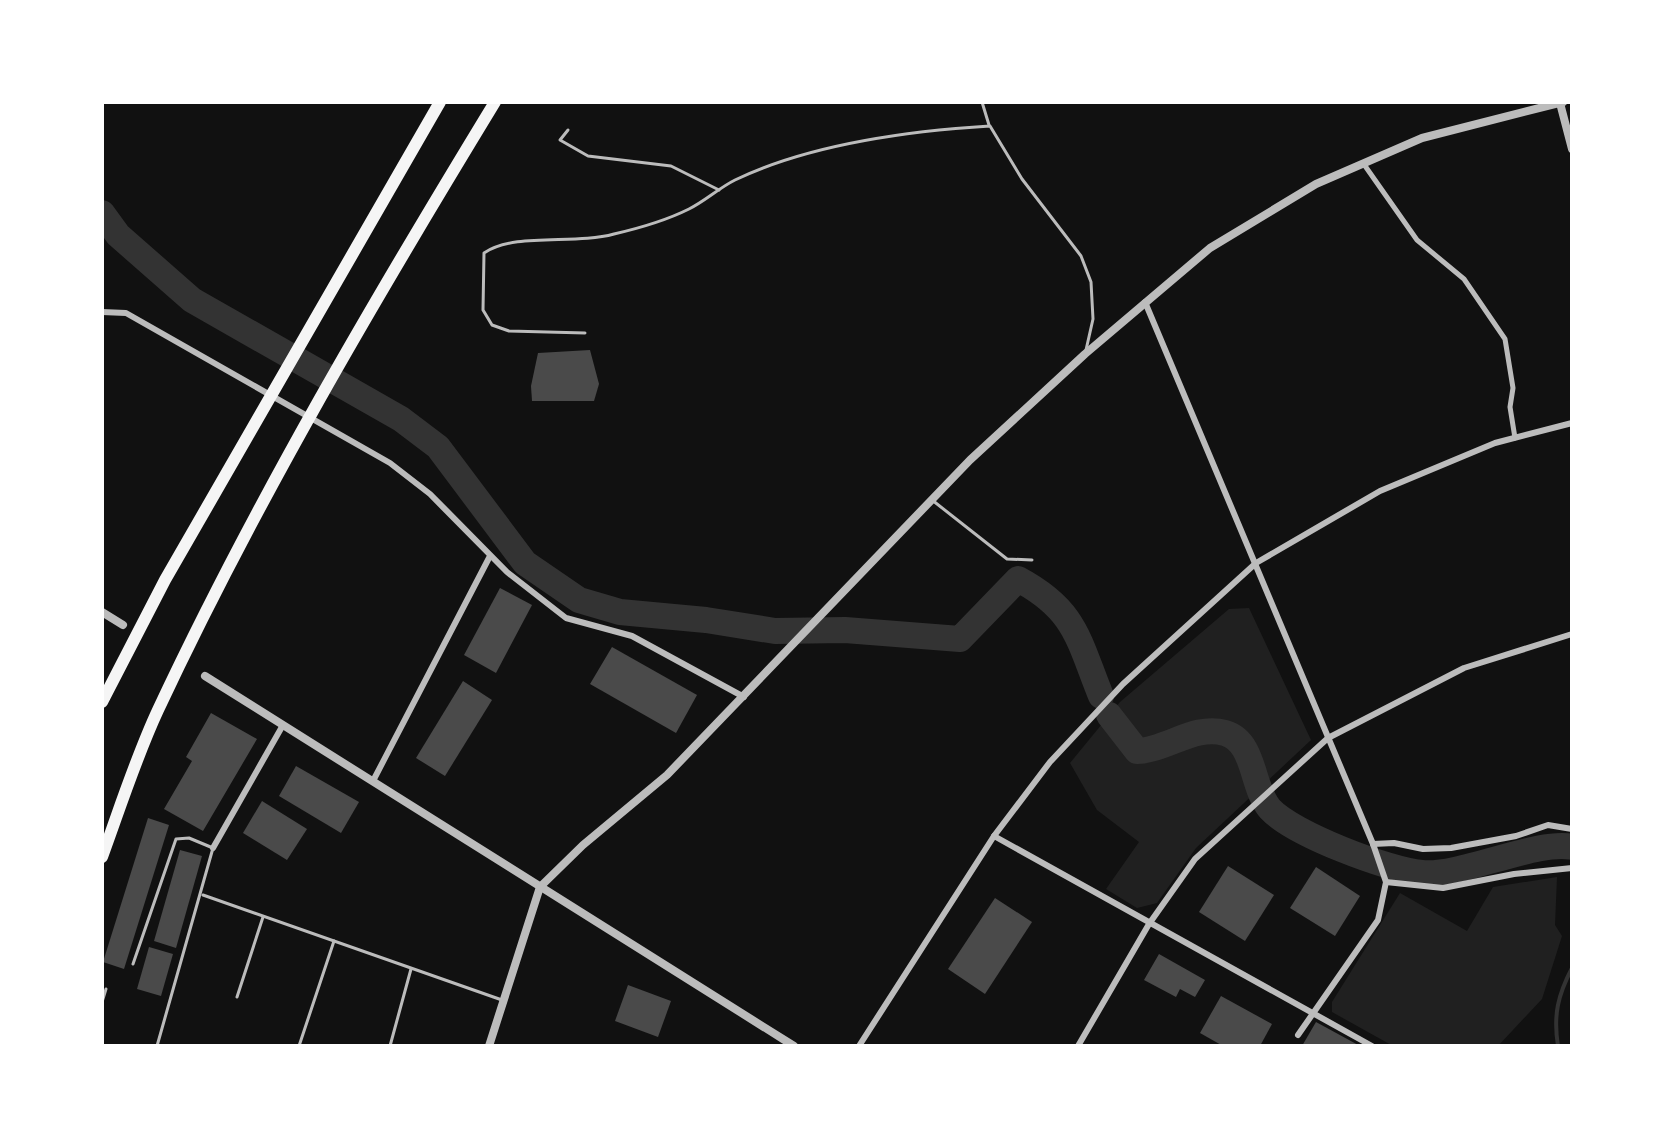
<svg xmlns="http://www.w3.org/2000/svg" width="1674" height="1148" font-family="Inter,sans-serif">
<rect width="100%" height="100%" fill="#111"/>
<!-- green -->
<g fill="#202020">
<polygon points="1249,608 1311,740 1196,848 1157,903 1137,908 1106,889 1139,842 1097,810 1070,763 1120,702 1229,609"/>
<polygon points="1557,877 1555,925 1562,936 1542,999 1498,1046 1393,1046 1332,1012 1332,1002 1400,893 1467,931 1493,887"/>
</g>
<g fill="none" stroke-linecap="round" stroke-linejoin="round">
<!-- stream -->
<path stroke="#333" stroke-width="4" d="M1558,1046C1553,1015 1558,995 1572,968"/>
<!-- river -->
<g stroke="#333" stroke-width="26">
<path d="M102,213L118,235L192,300L401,419L438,447L525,563L579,600L620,612L706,620L775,631L845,630L960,639L1018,579C1076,610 1078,639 1101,696"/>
<path d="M1109,715L1137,751C1167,750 1195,724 1225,733C1256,742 1251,788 1270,809C1293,834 1388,870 1422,873C1459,877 1540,839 1572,847"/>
</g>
</g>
<!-- building -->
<g fill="#4a4a4a">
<polygon points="590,350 599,384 594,401 532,401 531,386 538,353"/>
<polygon points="500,588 532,605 496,673 464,655"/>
<polygon points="612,647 697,695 676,733 590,684"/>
<polygon points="463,681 492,700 445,776 416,758"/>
<polygon points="211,713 257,739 203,831 164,809 192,761 186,757"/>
<polygon points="296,766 359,802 341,833 279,796"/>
<polygon points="262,801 307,829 287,860 243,833"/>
<polygon points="148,818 169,825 124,969 103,962"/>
<polygon points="180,850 202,856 176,948 154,941"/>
<polygon points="1228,866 1274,895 1245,941 1199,912"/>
<polygon points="1316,867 1360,896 1335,936 1290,908"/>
<polygon points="995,898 1032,922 985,994 948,969"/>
<polygon points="149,947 173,954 161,996 137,989"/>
<polygon points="1159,954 1205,980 1195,997 1180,989 1176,997 1144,980"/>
<polygon points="628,985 671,1001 658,1037 615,1021"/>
<polygon points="1221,996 1272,1024 1260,1046 1223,1046 1200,1033"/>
<polygon points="1316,1022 1360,1046 1302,1046"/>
</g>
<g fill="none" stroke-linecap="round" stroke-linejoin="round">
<!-- service -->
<g stroke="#bcbcbc" stroke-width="3">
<polyline points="982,102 989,125"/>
<polyline points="568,130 560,140 588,156 671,166 719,190"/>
<path d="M585,333L509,331L492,325L483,310L484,253C515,232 575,245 614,234C640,228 665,221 689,209C705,201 719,188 735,180C810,144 908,131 990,126L1022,179L1081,256L1091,282L1093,319L1086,350"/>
<polyline points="932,500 1007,559 1032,560"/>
<polyline points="203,895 502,1000"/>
<polyline points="133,964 176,839 189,838 213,848 157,1046"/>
<polyline points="237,997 263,917"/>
<polyline points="102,1002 106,989"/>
<polyline points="299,1046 334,941"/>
<polyline points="390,1046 411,969"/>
</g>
<!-- pedestrian -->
<polyline stroke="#bcbcbc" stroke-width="5" points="1363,163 1417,240 1464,279 1505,339 1513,388 1510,407 1515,438"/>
<!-- minor -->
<g stroke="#bcbcbc" stroke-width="6">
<polyline points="1145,302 1373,844 1386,882 1378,920 1298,1035"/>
<polyline points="102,312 126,313 390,463 430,494 507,572 566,618 632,636 744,697"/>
<polyline points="373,781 490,556"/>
<polyline points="994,836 1372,1046"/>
<polyline points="1373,844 1394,843 1423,849 1451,848 1516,836 1548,825 1572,829"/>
<polyline points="213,848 283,725"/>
<polyline points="1386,882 1443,888 1514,874 1572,868"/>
<polyline points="859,1046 994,836 1050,762 1123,684 1256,563 1380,491 1495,443 1572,423"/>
<polyline points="1078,1046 1149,924 1195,859 1328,738 1464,668 1572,634"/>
</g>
<!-- tertiary -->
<g stroke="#bcbcbc" stroke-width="8">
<polyline points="1560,103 1572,149"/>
<polyline points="102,612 123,625"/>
<polyline points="205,676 794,1046"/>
<polyline points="489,1046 540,887 583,845 667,775 970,460 1085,354 1210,248 1316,184 1422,138 1563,102"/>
</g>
<!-- motorway -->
<g stroke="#f5f5f5" stroke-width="12">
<polyline points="102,702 165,580 440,102"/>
<path d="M102,857C120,808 136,757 158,710C256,501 375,299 495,102"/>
</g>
</g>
<!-- border -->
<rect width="1674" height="1148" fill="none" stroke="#ffffff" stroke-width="208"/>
</svg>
